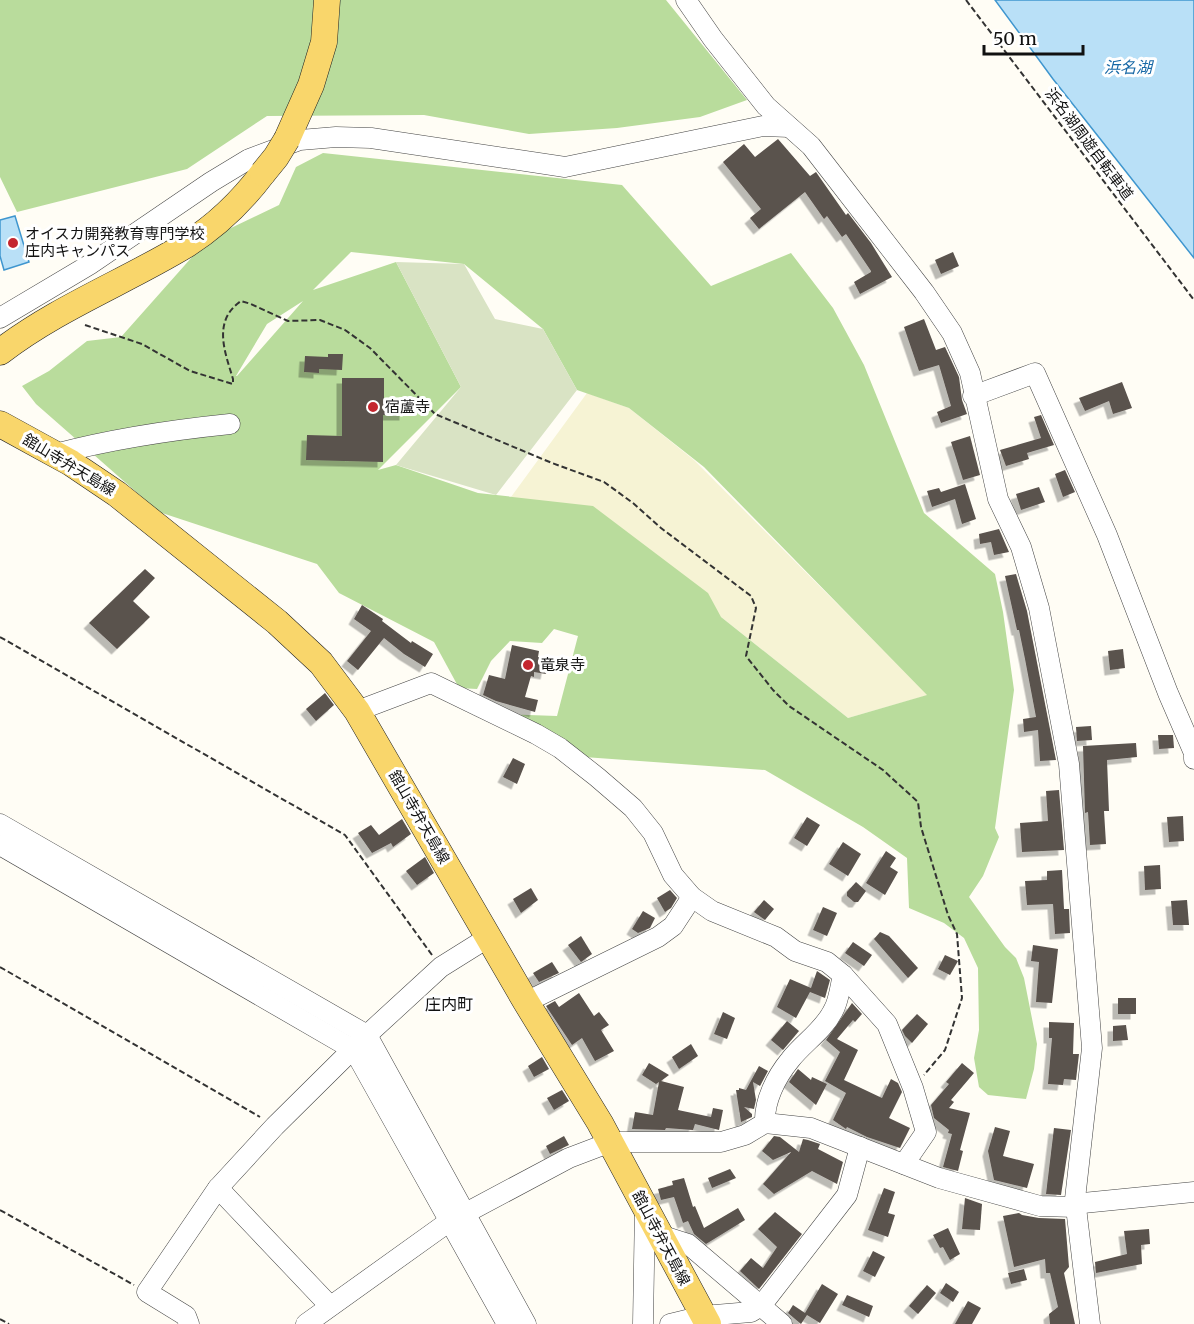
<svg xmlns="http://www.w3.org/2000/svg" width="1194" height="1324" font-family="Merriweather,'Noto Sans JP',serif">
<defs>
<filter id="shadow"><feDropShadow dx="-5.5" dy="5.5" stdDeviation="0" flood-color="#0004"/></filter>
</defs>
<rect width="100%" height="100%" fill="#fffdf5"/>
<!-- farmland -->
<polygon fill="#f6f3d4" points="587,393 629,408 694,460 928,695 848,718 721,617 511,497"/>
<!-- forest -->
<g fill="#b9dc9c" fill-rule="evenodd">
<polygon points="0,0 666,0 747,100 700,117 617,128 529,134 424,115 267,116 187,169 17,212 0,177"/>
<path d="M323,153L622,185L711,286L791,253L833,308L864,365L924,513L995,574L1003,612L1014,690L995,828L999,837L983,876L969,897L1005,947L1016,958L1024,978L1037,1044L1034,1069L1026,1099L988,1095L979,1087L974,1058L979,1030L978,968L964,938L944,923L909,908L907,858L863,827L765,770L570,756L497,714L557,716L578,636L554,629L542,643L510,641L491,661L477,689L459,688L434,642L339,593L317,564L159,512L36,404L22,386L49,371L87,341L121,337L208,239L279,205L296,167ZM351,252L464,264L543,329L577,390L629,408L704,467L927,695L848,718L721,617L708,593L593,506L478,493L396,465L378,470L461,387L396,262L313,290ZM303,301L237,376H236L267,324Z"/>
</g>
<!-- cemetery -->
<polygon fill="#d9e3c4" points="396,262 464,264 495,319 543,329 577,390 496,495 396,465 461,387"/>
<!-- water -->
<g fill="#b9e0f7" stroke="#3f96cf" stroke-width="1.5">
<polygon points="995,0 1194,0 1194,258 1053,79"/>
<polygon points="15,216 29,262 4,270 0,256 0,220"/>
</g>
<!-- building -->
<g fill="#5a524d" filter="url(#shadow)">
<polygon points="778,139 810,176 816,172 846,215 848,213 871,243 892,277 860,294 854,282 871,272 871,271 846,234 842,237 827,216 824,219 805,192 759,229 750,218 761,209 723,162 744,144 755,157"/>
<polygon points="953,252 959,266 941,274 935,260"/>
<polygon points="924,319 936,350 945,347 959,377 962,400 967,414 941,423 937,412 951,406 939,365 919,371 904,327"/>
<polygon points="328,354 343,354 342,370 319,369 319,373 304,372 305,356 328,357"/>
<polygon points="342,378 384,378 384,398 405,398 405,415 383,415 383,462 306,460 307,435 342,436"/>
<polygon points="1122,382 1132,408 1113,414 1109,401 1085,411 1079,398"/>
<polygon points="1041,415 1054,445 1027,453 1029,459 1006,466 1000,450 1041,438 1034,417"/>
<polygon points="970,436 980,475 963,480 951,442"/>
<polygon points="1065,470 1075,492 1063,497 1055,474"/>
<polygon points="965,484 976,519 962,524 955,499 932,507 927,491 939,488 941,492"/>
<polygon points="1039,487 1045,502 1021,510 1016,494"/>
<polygon points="999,529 1009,552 994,555 991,542 980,544 979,534"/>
<polygon points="145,569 155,578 133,601 150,617 117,649 89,623"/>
<polygon points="1016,574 1027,611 1056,760 1040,761 1038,730 1024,732 1023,719 1036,717 1025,659 1019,630 1017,630 1005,576"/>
<polygon points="362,605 383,619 382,621 411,643 412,641 433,654 425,667 404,654 384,638 358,670 347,661 371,631 354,619"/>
<polygon points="512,645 539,651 538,657 549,659 546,674 534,672 534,677 531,676 525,697 538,700 535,712 496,701 483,695 489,675 505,679"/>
<polygon points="1123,649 1125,668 1110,670 1108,651"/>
<polygon points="325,693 334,705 316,721 306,709"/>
<polygon points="1091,726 1092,740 1077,741 1076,727"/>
<polygon points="1158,735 1173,735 1174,748 1159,749"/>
<polygon points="1136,743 1137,757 1107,760 1109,811 1104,811 1106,844 1090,845 1088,812 1085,813 1083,746"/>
<polygon points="513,758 525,764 517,784 503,777"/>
<polygon points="1059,790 1064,850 1022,852 1020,823 1048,821 1046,791"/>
<polygon points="1183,816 1184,841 1169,842 1167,817"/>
<polygon points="807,817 820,825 807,846 794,838"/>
<polygon points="402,819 411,834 393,847 391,843 372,853 358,833 371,825 379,835"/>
<polygon points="843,842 861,854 848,876 829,864"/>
<polygon points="886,851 896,858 890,867 898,872 885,895 866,883"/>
<polygon points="425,857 434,873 417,885 406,871"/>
<polygon points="1160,865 1161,889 1145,890 1144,866"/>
<polygon points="1062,870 1064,909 1069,909 1070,933 1055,934 1053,904 1027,905 1025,881 1047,880 1047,871"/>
<polygon points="856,882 866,891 858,902 854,902 847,896 847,892"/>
<polygon points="531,888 538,900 521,913 513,899"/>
<polygon points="670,890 677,898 671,908 665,912 657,898"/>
<polygon points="764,900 774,909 765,920 754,912"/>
<polygon points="1187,900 1189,925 1173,925 1171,901"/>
<polygon points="823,907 837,913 827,936 813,930"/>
<polygon points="643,911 655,918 650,928 638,933 632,929"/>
<polygon points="880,932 889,936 918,968 908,978 874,939"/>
<polygon points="581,936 592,954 581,962 568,945"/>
<polygon points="853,942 872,955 864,966 845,953"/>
<polygon points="1033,945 1058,949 1052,1003 1036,1002 1039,962 1031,961"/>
<polygon points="945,955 958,961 950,975 938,969"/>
<polygon points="552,962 559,973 539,982 533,973"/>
<polygon points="817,971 830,980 825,998 810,992 796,1018 777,1007 790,979 811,988"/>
<polygon points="579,993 594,1016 599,1012 609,1025 601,1030 614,1051 595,1061 582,1038 572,1045 546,1006 555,1001 559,1007"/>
<rect x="1118" y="998" width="18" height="16"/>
<polygon points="852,1003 862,1014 855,1022 853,1020 837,1039 858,1050 844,1080 882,1098 891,1079 898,1083 902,1092 889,1118 910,1128 900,1148 867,1137 847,1127 846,1129 833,1120 846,1093 825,1081 840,1052 826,1040"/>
<polygon points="723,1012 735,1018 727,1039 714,1034"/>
<polygon points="917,1014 928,1024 912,1043 905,1036 902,1030"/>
<polygon points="787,1021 799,1031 783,1050 771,1040"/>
<polygon points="1049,1022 1074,1023 1073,1054 1079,1054 1076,1080 1064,1079 1063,1085 1048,1084 1052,1038 1049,1038"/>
<polygon points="1126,1025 1128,1040 1113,1041 1113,1026"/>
<polygon points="691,1044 698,1056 679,1069 672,1057"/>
<polygon points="542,1057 549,1069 534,1077 528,1066"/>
<polygon points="649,1063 669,1075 661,1081 684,1087 678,1110 711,1117 713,1108 723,1110 719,1130 695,1124 693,1130 666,1128 665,1130 632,1129 635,1112 653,1115 659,1082 656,1084 642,1075"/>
<polygon points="962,1063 974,1073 951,1100 954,1102 949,1108 970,1113 960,1150 963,1151 958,1171 943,1167 952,1134 948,1133 949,1130 934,1118 931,1105 949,1084 946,1082"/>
<polygon points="759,1066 768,1071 760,1086 753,1082 756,1100 754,1109 744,1107 752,1114 752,1117 741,1122 736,1090 739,1090 739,1088 746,1090"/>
<polygon points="798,1069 811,1080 812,1077 827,1084 816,1105 789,1082"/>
<polygon points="562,1090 569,1101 554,1110 547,1098"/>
<polygon points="995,1127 1010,1131 1003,1156 1034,1164 1027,1188 994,1180 988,1151"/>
<polygon points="1054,1128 1071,1130 1061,1195 1046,1194"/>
<polygon points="564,1136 569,1145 550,1154 546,1146"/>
<polygon points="774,1136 780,1137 799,1152 803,1139 808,1140 820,1144 818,1149 843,1162 837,1184 812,1171 774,1194 763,1184 791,1152 773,1160 762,1151"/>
<polygon points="730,1169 736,1178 712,1188 708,1178"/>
<polygon points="684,1178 693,1207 695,1206 704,1228 738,1208 745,1220 706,1244 694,1234 688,1221 683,1223 674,1197 661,1200 658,1189 673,1185 672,1181"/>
<polygon points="884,1188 895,1192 888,1213 895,1215 888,1237 868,1230"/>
<polygon points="965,1198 982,1204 980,1230 962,1229"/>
<polygon points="775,1212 802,1234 759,1289 740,1271 751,1258 763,1268 777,1247 758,1229"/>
<polygon points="1019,1213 1022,1215 1039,1218 1065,1219 1069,1267 1064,1273 1075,1324 1050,1324 1049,1314 1058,1307 1050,1273 1046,1273 1045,1259 1014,1267 1003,1216"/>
<polygon points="948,1228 960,1254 950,1260 943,1247 940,1248 933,1235"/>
<polygon points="1149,1229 1150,1244 1141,1245 1142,1264 1096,1273 1095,1262 1127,1254 1124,1231"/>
<polygon points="873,1251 885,1257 875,1277 863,1271"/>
<polygon points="1024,1269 1027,1280 1011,1284 1008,1273"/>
<polygon points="946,1283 959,1292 953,1302 940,1293"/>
<polygon points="822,1284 838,1294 820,1323 807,1315 801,1324 788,1313 793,1305 805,1313"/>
<polygon points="927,1285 936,1293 918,1314 909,1306"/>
<polygon points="847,1295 873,1306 869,1317 842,1305"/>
<polygon points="968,1301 981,1308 972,1324 955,1324"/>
</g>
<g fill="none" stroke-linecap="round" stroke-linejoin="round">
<defs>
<g id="minor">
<polyline points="686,0 713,39 766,106 811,146 924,292 952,333 970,373 998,499 1021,547 1039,608 1069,764 1092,1048 1075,1199 1090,1324"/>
<polyline points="0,318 89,265 211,182 249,159 300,140 336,137 371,138 565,167 763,126 789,127"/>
<polyline points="973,396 1035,373 1107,535 1168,693 1194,753 1194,759"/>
<path d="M55,454C112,439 171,430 230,424"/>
<polyline points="357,711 431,683 536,734 560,748 597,777 633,808 653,833 673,875 692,897 712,911 776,937 795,951 827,962 843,975 887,1024 913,1088 926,1132 904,1164"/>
<polyline points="0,824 367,1035 526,1324"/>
<polyline points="0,845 354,1050 507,1324"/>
<polyline points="526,1002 658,937 673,926 692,897"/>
<path d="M765,1123C764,1101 776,1077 790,1060C803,1043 823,1031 833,1011C839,1001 840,987 843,975"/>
<polyline points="218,1188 330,1306"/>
<polyline points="660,1235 688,1244 782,1324"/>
<polyline points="189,1324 186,1316 147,1292 218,1188 275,1126 367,1035 441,967 489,937"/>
<polyline points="306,1324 447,1223 569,1158 611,1142 721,1142 745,1135 765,1123 811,1128 939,1178 1040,1206 1075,1207 1083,1203 1194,1192"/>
<polyline points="643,1324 645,1207"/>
<polyline points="670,1324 703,1316 751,1312 761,1306 847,1195 860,1147"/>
</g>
<g id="major">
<polyline points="287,139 311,85 324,42 327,0"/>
<path d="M0,352C57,308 125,282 186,245C216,226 242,201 263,173"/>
<polyline points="0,424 71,463 117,494 277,622 321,663 357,711 526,1002 600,1123 708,1324"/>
</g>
</defs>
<!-- minor casing -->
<use href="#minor" stroke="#444" stroke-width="21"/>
<!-- major casing -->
<use href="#major" stroke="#222" stroke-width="27"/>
<!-- path -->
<g stroke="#333" stroke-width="2" stroke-dasharray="6 3" stroke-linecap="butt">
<polyline points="966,0 1194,300"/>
<path d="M85,325L142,344L190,371L233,384V379C225,352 212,321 241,301L251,304L288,321L320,320L345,330L370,348L435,414L552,463L604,482L633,503L661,528L751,596L756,608L746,656L773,690L789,706L883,770L918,802L921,827L948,915L957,934L962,998L945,1050L924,1075"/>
<polyline points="0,637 345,835 432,955"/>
<polyline points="0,967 260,1117"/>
<polyline points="0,1210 134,1285"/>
<polyline points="0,1319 9,1324"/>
</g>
<!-- minor -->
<use href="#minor" stroke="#fff" stroke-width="20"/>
<!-- major -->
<use href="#major" stroke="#f9d66b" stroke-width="26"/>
<defs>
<polyline id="major-bridge" points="263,173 276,157 287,139"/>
</defs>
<!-- major-bridge casing -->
<use href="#major-bridge" stroke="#222" stroke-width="27" stroke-linecap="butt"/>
<!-- major-bridge -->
<use href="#major-bridge" stroke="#f9d66b" stroke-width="26"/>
</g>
<!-- markers -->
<g fill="#c4262e" stroke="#fff" stroke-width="2">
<circle cx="13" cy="243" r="6"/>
<circle cx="373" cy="407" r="6"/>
<circle cx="528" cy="665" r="6"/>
</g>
<g text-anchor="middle" stroke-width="6" stroke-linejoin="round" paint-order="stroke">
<!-- street labels -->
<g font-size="15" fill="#111" stroke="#fff">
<text transform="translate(1089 144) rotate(53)" y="5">浜名湖周遊自転車道</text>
<text transform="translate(69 465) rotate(31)" y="5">舘山寺弁天島線</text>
<text transform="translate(419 817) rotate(60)" y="5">舘山寺弁天島線</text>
<text transform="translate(661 1238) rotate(62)" y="5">舘山寺弁天島線</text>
</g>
<!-- poi labels -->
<g font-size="15" fill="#111" stroke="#fff" text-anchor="start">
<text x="25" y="239">オイスカ開発教育専門学校<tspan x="25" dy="17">庄内キャンパス</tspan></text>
<text x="385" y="412">宿蘆寺</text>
<text x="540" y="670">竜泉寺</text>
</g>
<!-- water labels -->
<g font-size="16" font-style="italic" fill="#1768a6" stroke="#fff">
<text x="1128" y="73">浜名湖</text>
</g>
<!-- neighbourhood labels -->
<g font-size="16" fill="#111" stroke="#fff">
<text x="449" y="1010">庄内町</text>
</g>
</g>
<!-- scale -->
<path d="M984 45v9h99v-9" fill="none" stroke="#111111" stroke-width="3"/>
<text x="993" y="45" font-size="18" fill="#111111" stroke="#ffffff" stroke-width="4.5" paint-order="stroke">50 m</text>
</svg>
